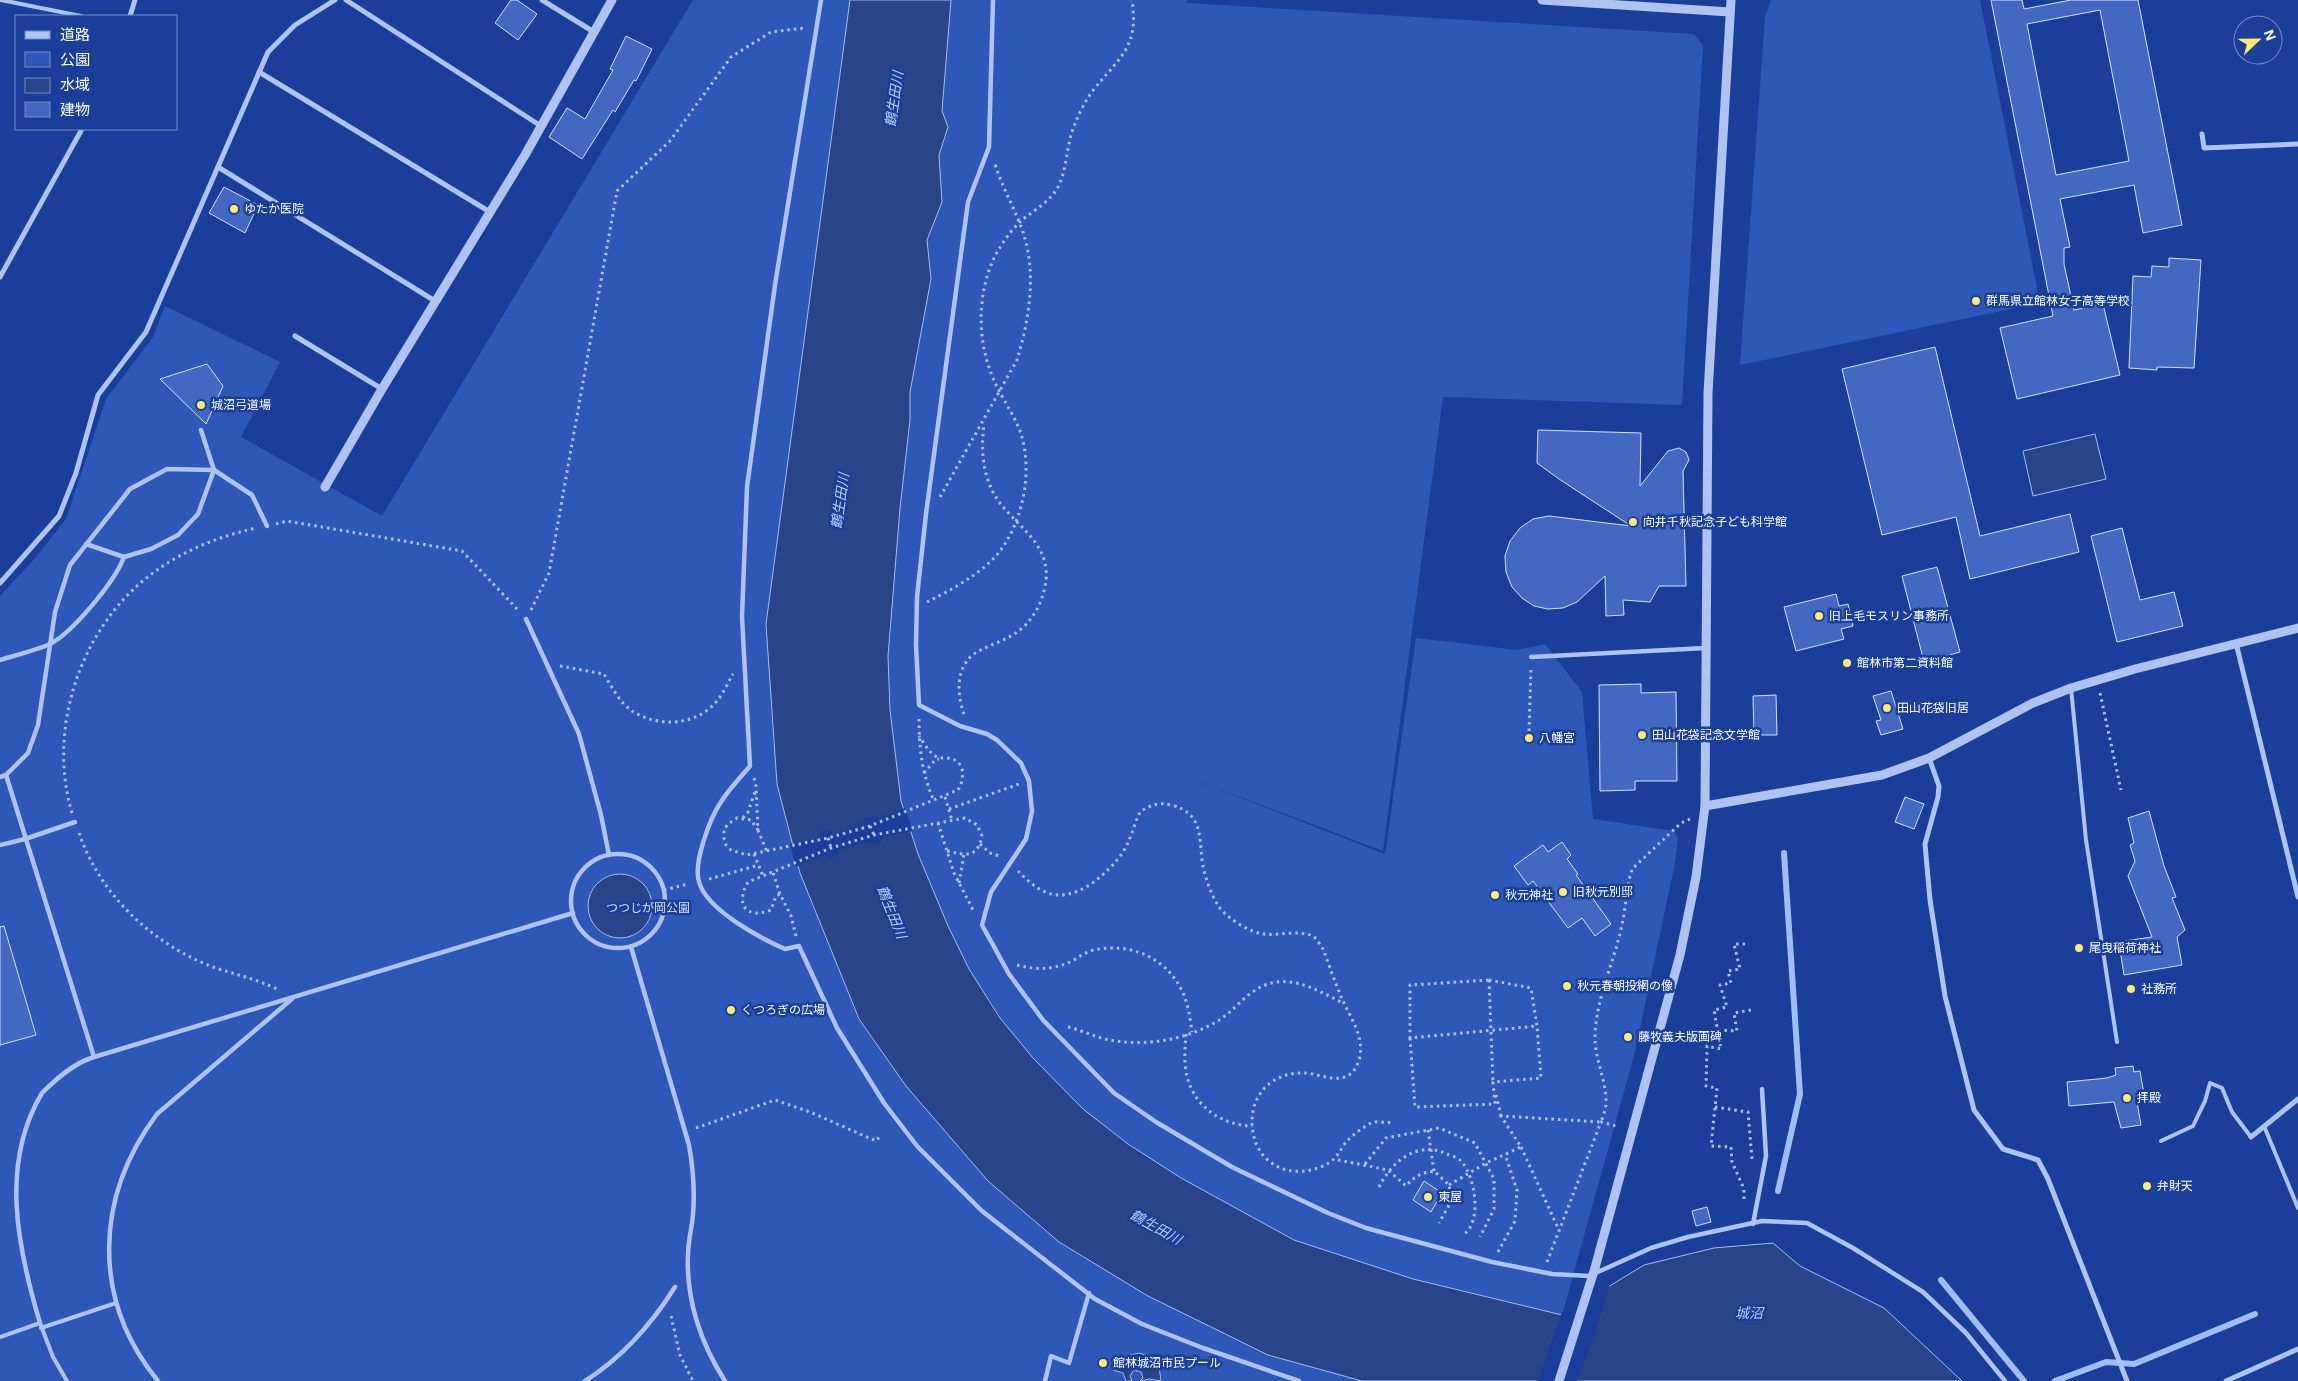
<svg xmlns="http://www.w3.org/2000/svg" width="2298" height="1381" font-family="Arial,'Noto Sans JP',sans-serif">
<rect width="100%" height="100%" fill="#193f9a"/>
<!-- green -->
<g fill="#2d58b7">
<polygon points="693,0 1187,0 1187,3 1694,34 1703,45 1682,405 1443,397 1383,851 1195,780 1385,854 1416,638 1517,650 1545,644 1582,692 1593,819 1674,831 1678,839 1675,863 1635,1052 1554,1344 1559,1381 0,1381 0,596 36,557 66,519 106,399 153,337 165,306 280,362 241,437 382,516"/>
<polygon points="1771,0 1980,0 2040,303 1740,365 1765,17"/>
</g>
<!-- water -->
<g fill="#294489" stroke="#a1bcf3">
<polygon points="850,0 951,0 942,111 948,127 939,155 942,202 927,240 931,279 910,392 910,420 900,508 888,656 890,710 901,801 918,854 948,926 969,969 1000,1018 1033,1058 1083,1109 1128,1144 1181,1178 1294,1240 1413,1279 1562,1315 1644,1265 1714,1248 1773,1243 1800,1266 1884,1308 1962,1381 1362,1381 1268,1355 1148,1296 1059,1242 988,1181 906,1086 859,1019 800,873 777,784 766,624"/>
<polygon points="2095,434 2106,479 2033,496 2023,451"/>
<circle cx="620" cy="906" r="32"/>
<path d="M1139,1353C1156,1358 1159,1362 1161,1381L1150,1379L1140,1381L1143,1378L1141,1372L1134,1370L1130,1376L1132,1381H1126L1123,1373L1113,1370L1122,1357Z"/>
</g>
<!-- pier -->
<g fill="#193f9a">
<polygon points="905,808 913,831 883,837 881,842 872,844 868,842 839,850 837,856 829,859 824,855 796,867 790,844 820,837 821,831 830,829 834,833 862,824 864,819 874,816 878,819"/>
<polygon points="1610,1283 1594,1336 1577,1381 1538,1381 1562,1312"/>
</g>
<g fill="none" stroke-linecap="round" stroke-linejoin="round">
<!-- stream -->
<g stroke="#a1bcf3" stroke-width="6">
<polyline points="1778,1191 1800,1094 1784,853"/>
<polyline points="1941,1280 2024,1381"/>
<polyline points="2055,1381 2106,1362 2134,1364 2255,1314"/>
</g>
</g>
<!-- building -->
<g fill="#4269c1" stroke="#d6e2fc" fill-rule="evenodd">
<polygon points="511,0 517,0 537,14 518,40 495,23"/>
<path d="M1991,0H2022L2024,9L2071,0H2138L2182,225L2143,233L2134,185L2060,199L2070,247L2064,248V264L2074,310L2103,304L2120,375L2017,399L2000,328L2053,316ZM2100,10L2129,161L2056,175L2027,24Z"/>
<polygon points="626,36 652,49 636,81 634,80 615,112 613,110 582,159 549,137 567,108 585,119 613,70 610,69"/>
<polygon points="224,187 258,205 245,233 209,213"/>
<polygon points="2169,258 2201,260 2194,368 2157,367 2157,370 2129,368 2133,276 2151,277 2152,266 2169,267"/>
<polygon points="1935,347 1980,536 2070,514 2079,552 1970,579 1956,517 1882,535 1842,369"/>
<polygon points="207,364 223,386 206,424 160,379"/>
<polygon points="1538,430 1641,433 1640,486 1668,451 1679,448 1686,452 1689,460 1683,471 1686,586 1659,586 1650,602 1623,600 1624,615 1606,616 1605,576 1577,602 1563,608 1548,609 1534,606 1522,598 1512,587 1506,572 1505,556 1510,541 1520,528 1533,519 1549,516 1631,526 1559,479 1537,463"/>
<polygon points="2122,528 2140,600 2174,592 2183,626 2117,642 2091,536"/>
<polygon points="1937,567 1960,652 1924,662 1902,576"/>
<polygon points="1836,594 1839,606 1848,604 1853,626 1841,629 1844,639 1796,651 1784,607"/>
<polygon points="1641,684 1641,693 1676,692 1677,781 1635,781 1635,790 1600,791 1599,685"/>
<polygon points="1891,691 1903,729 1881,735 1876,721 1881,720 1873,696"/>
<polygon points="1776,695 1777,735 1754,735 1753,696"/>
<polygon points="1905,797 1924,804 1914,829 1895,822"/>
<polygon points="2149,811 2164,866 2176,897 2172,898 2185,930 2177,937 2182,965 2124,975 2120,950 2125,949 2124,941 2152,937 2128,876 2135,861 2130,845 2134,843 2128,818"/>
<polygon points="1562,842 1571,855 1567,859 1578,874 1576,875 1611,924 1595,936 1582,918 1568,928 1533,881 1528,885 1514,866 1543,845 1548,852"/>
<polygon points="4,926 36,1035 0,1045 0,927"/>
<polygon points="2133,1066 2134,1072 2140,1071 2145,1100 2137,1102 2141,1125 2121,1128 2114,1102 2069,1106 2067,1082 2107,1078 2116,1075 2115,1068"/>
<polygon points="1424,1181 1442,1193 1431,1212 1413,1200"/>
<polygon points="1707,1207 1711,1222 1696,1226 1692,1211"/>
</g>
<g fill="none" stroke-linecap="round" stroke-linejoin="round">
<!-- path -->
<g stroke="#afc3f1" stroke-width="3" stroke-dasharray="2.5 4" stroke-linecap="butt">
<path d="M940,497L1017,360C1029,320 1037,273 1023,232C1015,209 1002,187 995,164"/>
<polyline points="276,524 287,521 462,551 519,611"/>
<path d="M927,602C951,590 977,576 996,556C1023,524 1034,471 1020,431C1012,410 997,392 990,370C977,335 978,290 995,256C1002,243 1011,230 1022,220C1034,210 1050,202 1058,187C1067,170 1066,148 1073,129C1078,115 1085,101 1094,89C1120,57 1139,47 1132,0"/>
<polyline points="531,610 549,573 617,191 670,141 731,57 771,32 804,28"/>
<path d="M560,666L604,674C611,686 620,703 632,711C659,728 696,726 717,701C724,693 728,682 733,674"/>
<polyline points="2100,693 2121,790"/>
<path d="M964,714C957,695 955,668 974,654C989,644 1007,641 1021,629C1034,618 1041,604 1045,587C1054,541 1012,526 994,494C982,471 981,449 984,424"/>
<path d="M919,719C919,747 922,775 934,801"/>
<polyline points="1529,731 1531,668"/>
<polyline points="924,773 935,760 939,759"/>
<path d="M754,778L756,786L758,830L751,820L737,818L728,824L724,830V838L726,845L731,850L747,855L828,838L870,826L958,790C964,780 966,765 953,759C948,757 942,759 937,757C929,753 924,743 919,736"/>
<polyline points="945,797 952,820"/>
<polyline points="949,809 1019,784"/>
<path d="M72,813C47,729 80,629 149,576C181,551 217,537 256,528"/>
<polyline points="743,818 748,812 755,792"/>
<polyline points="938,823 954,873 974,912"/>
<polyline points="870,826 874,835"/>
<polyline points="758,830 767,852"/>
<path d="M79,833C100,895 154,946 216,968C237,975 256,979 277,989"/>
<polyline points="828,838 831,848"/>
<polyline points="980,844 990,853 1000,856"/>
<polyline points="754,854 763,876"/>
<path d="M1018,871C1028,881 1041,894 1057,895C1082,897 1110,871 1123,852C1131,839 1134,825 1140,812C1150,805 1159,802 1172,805C1202,814 1199,834 1202,860C1204,875 1211,895 1219,907C1227,918 1250,933 1264,934C1278,936 1302,929 1314,937C1317,939 1320,945 1323,949C1329,965 1335,982 1342,999C1351,1019 1367,1040 1358,1063C1347,1090 1321,1073 1304,1073C1269,1072 1247,1099 1253,1132C1255,1145 1262,1157 1273,1164C1289,1175 1314,1173 1330,1162C1338,1157 1341,1148 1347,1141C1353,1135 1363,1127 1371,1123C1378,1120 1387,1124 1394,1122"/>
<polyline points="773,873 780,894"/>
<polyline points="709,879 759,865"/>
<polyline points="959,883 964,854"/>
<polyline points="664,890 688,884"/>
<path d="M796,936L791,916L780,894L776,896L771,910C746,920 735,904 748,882L831,848L874,835L965,818L977,825L982,836C977,859 966,855 947,851"/>
<path d="M1017,965C1036,970 1052,970 1070,962C1078,958 1085,952 1094,950C1129,942 1166,957 1182,991C1188,1003 1190,1018 1192,1032"/>
<polygon points="1489,980 1531,988 1537,1026 1410,1038 1410,985"/>
<polyline points="1489,980 1493,1082"/>
<path d="M1068,1027C1084,1031 1099,1039 1116,1041C1149,1046 1187,1039 1216,1022C1229,1015 1239,1002 1251,993C1283,969 1313,988 1343,1003"/>
<polyline points="1718,1030 1737,1031 1734,1013 1751,1010"/>
<path d="M1186,1034C1185,1047 1184,1060 1186,1072C1192,1105 1220,1125 1252,1126"/>
<polyline points="1410,1038 1415,1107 1495,1104 1493,1082 1541,1078 1537,1026"/>
<polyline points="1496,1095 1501,1116"/>
<polyline points="1715,1107 1748,1112 1752,1159"/>
<polyline points="696,1128 775,1100 810,1112 876,1141 881,1135"/>
<polyline points="1428,1130 1434,1171"/>
<polyline points="1521,1147 1558,1228"/>
<path d="M1338,1160L1388,1170L1406,1186C1415,1176 1421,1173 1434,1171L1449,1185L1452,1200L1439,1223"/>
<polyline points="1365,1164 1386,1138 1439,1128 1475,1143 1494,1179 1494,1209 1480,1237"/>
<path d="M1449,1185L1486,1163L1521,1147L1501,1116L1601,1122C1603,1116 1606,1109 1606,1104C1607,1081 1594,1058 1595,1036C1596,999 1613,965 1621,929C1626,909 1626,888 1632,869L1681,823L1690,819"/>
<path d="M1379,1187C1392,1161 1418,1140 1447,1154C1451,1156 1458,1157 1461,1161C1475,1176 1483,1222 1463,1235"/>
<polyline points="1744,1199 1744,1189 1732,1162 1731,1147 1711,1146 1717,1088 1706,1086 1707,1046 1721,1049 1714,1010 1727,1007 1720,985 1731,983 1728,971 1740,969 1734,944 1746,944"/>
<polyline points="1498,1252 1515,1221 1517,1190 1505,1154"/>
<polyline points="1547,1262 1601,1122 1616,1126"/>
<polyline points="671,1316 680,1355 693,1381"/>
</g>
<!-- service -->
<g stroke="#afc3f1" stroke-width="4">
<polyline points="1,0 81,16"/>
<polyline points="2071,688 2086,840 2117,1042"/>
<polyline points="2264,1126 2298,1208"/>
<polyline points="2161,1141 2193,1126 2205,1101 2210,1083 2222,1088 2232,1112 2251,1137"/>
<polyline points="41,1328 116,1303"/>
<polyline points="0,1337 40,1323 53,1357 67,1381"/>
</g>
<!-- pedestrian -->
<g stroke="#afc3f1" stroke-width="4.5">
<path d="M821,0L775,285L747,487L742,617L750,766C740,778 729,789 721,802C710,818 693,863 699,882C707,910 760,938 785,949L799,946L837,1028L884,1103L917,1146L982,1211L1095,1299L1142,1324L1203,1348L1299,1381"/>
<polyline points="993,0 989,147 968,202 926,514 917,597 916,645 919,705 960,726 987,734 997,740 1021,763 1029,781 1032,811 1026,839 991,892 982,925 1009,974 1043,1020 1114,1093 1156,1122 1232,1167 1328,1213 1366,1228 1492,1262 1552,1274 1589,1276 1651,1248 1688,1237 1762,1221 1807,1223 1853,1248 1923,1292 1966,1333 2005,1381"/>
<polyline points="86,544 124,557"/>
<polyline points="526,619 579,734 601,815 609,855"/>
<polyline points="1531,657 1706,648"/>
<path d="M0,660C16,655 33,651 48,645C72,634 115,581 124,557L151,549L178,535L198,514L214,470L201,430"/>
<polyline points="6,775 94,1057"/>
<polyline points="0,777 6,775 28,753 38,725 55,612 70,565 130,489 167,469 214,470 252,495 267,526"/>
<polyline points="0,845 25,839 75,822"/>
<circle cx="618" cy="901" r="47"/>
<path d="M631,947L689,1145C693,1168 695,1191 693,1214C692,1228 688,1241 688,1255C686,1300 701,1344 725,1381"/>
<polyline points="1753,1224 1766,1156 1762,1089"/>
<path d="M40,1323C17,1246 0,1163 42,1093C57,1078 74,1063 94,1057L573,913"/>
<path d="M158,1381C91,1299 95,1197 157,1114L293,998"/>
<path d="M585,1381C623,1357 651,1325 675,1287"/>
<polyline points="1045,1381 1051,1356 1069,1363 1089,1293"/>
</g>
<!-- minor -->
<g stroke="#afc3f1" stroke-width="5">
<polyline points="346,0 541,126"/>
<polyline points="542,0 594,32"/>
<polyline points="130,16 135,0"/>
<polyline points="259,72 490,212"/>
<polyline points="2202,134 2204,148 2298,144"/>
<polyline points="218,167 435,301"/>
<polyline points="0,277 82,129"/>
<polyline points="295,336 382,389"/>
<polyline points="0,583 59,516 76,473 98,395 146,332 268,52 295,25 335,0"/>
<polyline points="2236,643 2298,897"/>
<polyline points="1929,758 1939,786 1938,797 1925,844 1930,900 1945,996 1974,1110 2003,1149 2038,1160 2048,1179 2127,1381"/>
<polyline points="2251,1137 2298,1099"/>
<polyline points="2226,1381 2298,1349"/>
</g>
<!-- tertiary -->
<g stroke="#afc3f1" stroke-width="9">
<polyline points="1542,0 1730,12"/>
<polyline points="325,487 382,389 525,155 612,0"/>
<polyline points="1705,806 1882,775 1929,758 2033,703 2071,688 2135,669 2298,628"/>
<polyline points="1595,1268 1680,955 1696,877 1705,806 1708,393 1731,0"/>
</g>
<!-- tertiary-bridge -->
<polyline stroke="#afc3f1" stroke-width="9" points="1559,1381 1595,1268"/>
</g>
<!-- markers -->
<g fill="#ffea6f" stroke="#193f9a" stroke-width="2">
<circle cx="234" cy="209" r="5"/>
<circle cx="1976" cy="301" r="5"/>
<circle cx="201" cy="405" r="5"/>
<circle cx="1633" cy="522" r="5"/>
<circle cx="1819" cy="616" r="5"/>
<circle cx="1847" cy="663" r="5"/>
<circle cx="1887" cy="708" r="5"/>
<circle cx="1642" cy="735" r="5"/>
<circle cx="1529" cy="738" r="5"/>
<circle cx="1563" cy="892" r="5"/>
<circle cx="1495" cy="895" r="5"/>
<circle cx="2079" cy="948" r="5"/>
<circle cx="1567" cy="986" r="5"/>
<circle cx="2131" cy="989" r="5"/>
<circle cx="731" cy="1010" r="5"/>
<circle cx="1628" cy="1037" r="5"/>
<circle cx="2127" cy="1098" r="5"/>
<circle cx="2147" cy="1186" r="5"/>
<circle cx="1428" cy="1197" r="5"/>
<circle cx="1103" cy="1363" r="5"/>
</g>
<g text-anchor="middle" stroke-width="5" stroke-linejoin="round" paint-order="stroke">
<!-- poi labels -->
<g font-size="12" fill="#fff" stroke="#193f9a" text-anchor="start">
<text x="244" y="213">ゆたか医院</text>
<text x="1986" y="305">群馬県立館林女子高等学校</text>
<text x="211" y="409">城沼弓道場</text>
<text x="1643" y="526">向井千秋記念子ども科学館</text>
<text x="1829" y="620">旧上毛モスリン事務所</text>
<text x="1857" y="667">館林市第二資料館</text>
<text x="1897" y="712">田山花袋旧居</text>
<text x="1652" y="739">田山花袋記念文学館</text>
<text x="1539" y="742">八幡宮</text>
<text x="1573" y="896">旧秋元別邸</text>
<text x="1505" y="899">秋元神社</text>
<text x="2089" y="952">尾曳稲荷神社</text>
<text x="1577" y="990">秋元春朝投網の像</text>
<text x="2141" y="993">社務所</text>
<text x="741" y="1014">くつろぎの広場</text>
<text x="1638" y="1041">藤牧義夫版画碑</text>
<text x="2137" y="1102">拝殿</text>
<text x="2157" y="1190">弁財天</text>
<text x="1438" y="1201">東屋</text>
<text x="1113" y="1367">館林城沼市民プール</text>
</g>
<!-- park labels -->
<g font-size="12" fill="#d6e2fc" stroke="#193f9a">
<text x="648" y="912">つつじが岡公園</text>
</g>
<!-- water labels -->
<g font-size="14" font-style="italic" fill="#bbcef8" stroke="#193f9a">
<text transform="translate(894 99) rotate(-82)" y="5">鶴生田川</text>
<text transform="translate(840 501) rotate(-82)" y="5">鶴生田川</text>
<text transform="translate(892 912) rotate(68)" y="5">鶴生田川</text>
<text transform="translate(1156 1227) rotate(29)" y="5">鶴生田川</text>
<text x="1749" y="1318">城沼</text>
</g>
</g>
<!-- legend -->
<rect x="15" y="15" width="162" height="115" fill="#193f9a" stroke="#758cc2"/>
<rect x="25" y="31" width="25" height="8" fill="#afc3f1" stroke="#758cc2"/>
<text x="60" y="40" font-size="15" fill="#ffffff">道路</text>
<rect x="25" y="52" width="25" height="15" fill="#2d58b7" stroke="#758cc2"/>
<text x="60" y="65" font-size="15" fill="#ffffff">公園</text>
<rect x="25" y="78" width="25" height="15" fill="#294489" stroke="#758cc2"/>
<text x="60" y="90" font-size="15" fill="#ffffff">水域</text>
<rect x="25" y="102" width="25" height="15" fill="#4269c1" stroke="#758cc2"/>
<text x="60" y="115" font-size="15" fill="#ffffff">建物</text>
<!-- north arrow -->
<g transform="translate(2258 40) rotate(68)"><circle r="24" fill="#193f9a" stroke="#758cc2"/>
<path d="M0-4L9 19L0 12L-9 19Z" fill="#ffea6f"/>
<text y="-8" font-size="14" font-weight="bold" text-anchor="middle" fill="#ffffff">N</text>
</g>
</svg>
